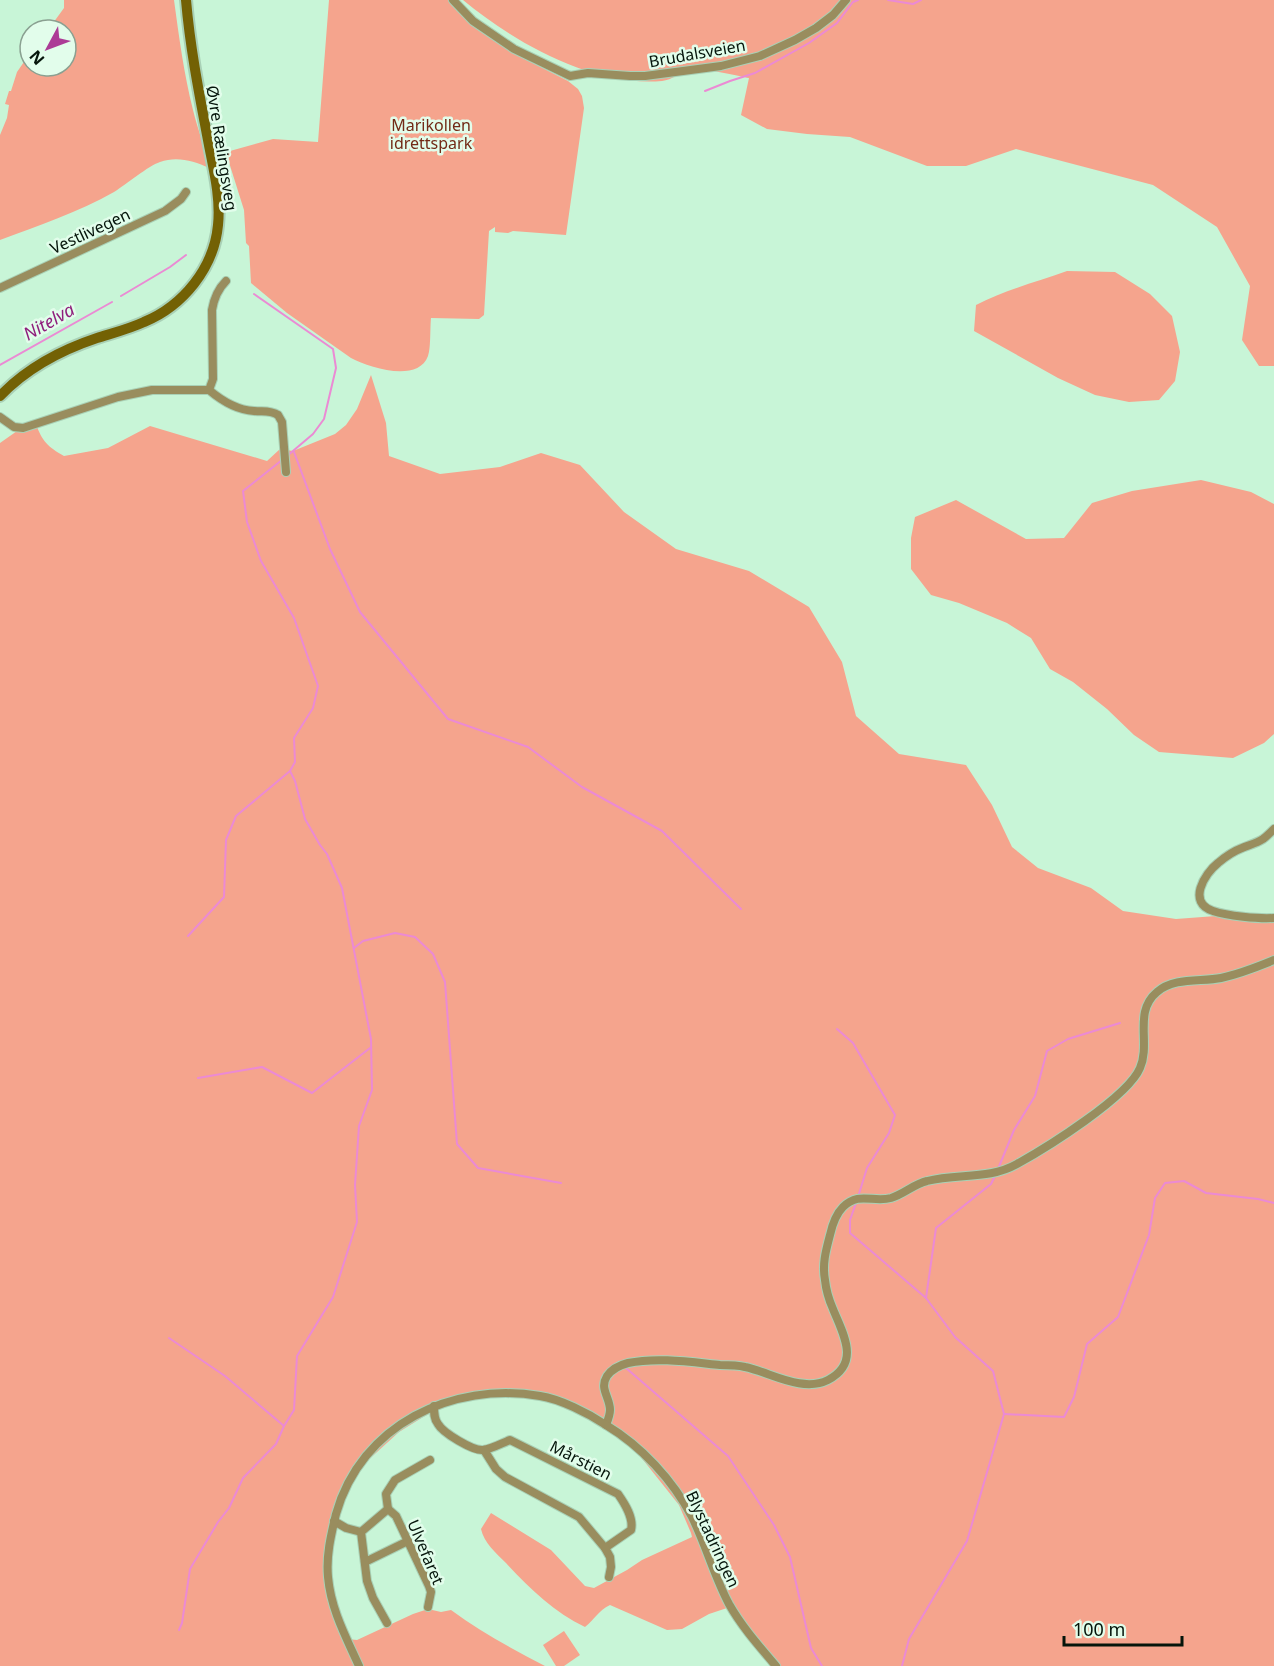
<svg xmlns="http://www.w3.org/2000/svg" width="1274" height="1666" font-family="'Noto Sans',sans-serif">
<rect width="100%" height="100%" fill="#c8f5d7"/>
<!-- green -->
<g fill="#f5a48d">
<path d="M64,0H174C179,37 184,74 193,110C198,130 205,148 209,168C194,161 177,156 160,162C148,166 127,184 114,192C79,212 37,226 0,240V135L7,118L9,105L5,104L9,91H11L17,72L26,59L24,58L30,52V66H66V30H48L64,8Z"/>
<path d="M329,0H449L478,30L513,53L568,81L578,89L582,96L584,108L566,235L513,231L508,233L495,232V227L489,231L484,315L479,319L431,318C430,327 431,348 428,356C418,383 370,368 351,358L287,313L251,283L249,246L246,243L244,210L227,156L230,151L273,139L318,142Z"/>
<path d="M463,0H1274V366H1259L1242,340L1250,286L1217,227L1153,185L1016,149L966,166H927L850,137L807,134L767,129L741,115L749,78C738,76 700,67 691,69C681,72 672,80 662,81C592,87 515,43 463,0Z"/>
<path d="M1067,271L1115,272L1150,294L1172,316L1180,352L1175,381L1159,400L1129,402L1095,395L1058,378L974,331L976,305C1005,290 1036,282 1067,271Z"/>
<path d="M371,375L386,423L389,456L440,474L500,467L541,453L580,465L624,512L676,549L749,571L809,607L842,662L856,716L899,754L966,765L992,805L1012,847L1038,868L1091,888L1123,911L1176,919L1229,915L1274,922V1666H779L734,1609L727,1608L709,1614L682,1629L667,1630L610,1605C598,1611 595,1619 585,1627C554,1612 529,1588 506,1563C496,1553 484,1543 481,1529L491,1513L551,1550L585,1586L594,1588L627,1570L642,1560L692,1537L691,1533L679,1505L640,1456L618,1437L579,1413L549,1401L506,1393L454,1401L423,1417L399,1432L366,1462L355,1479L339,1511L325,1578L327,1599L347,1639L357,1640L413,1614L428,1609L441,1612L451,1610C481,1632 512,1649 545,1666H0V443L27,424H36C42,441 48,447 64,456L108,448L150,426L267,461L280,449L293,451L335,434L346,425L357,409Z"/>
<polygon points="1201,480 1251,492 1274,504 1274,734 1264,743 1233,758 1159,752 1134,735 1107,709 1073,682 1050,669 1031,638 1007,623 959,603 931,595 911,569 911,538 915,517 956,500 1026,539 1064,538 1092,503 1132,491"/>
<polygon points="564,1631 580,1655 564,1666 556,1666 543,1645"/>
</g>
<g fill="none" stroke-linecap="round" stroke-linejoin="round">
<!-- stream -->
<g stroke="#eb8ad4" stroke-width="2">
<polyline points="888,0 913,4 921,0"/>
<polyline points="705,91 730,81 755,73 809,43 837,23 853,2 858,0"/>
<polyline points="254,294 333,349 336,368 324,419 313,434 287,456"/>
<polyline points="121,296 170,267 186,255"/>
<polyline points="0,365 112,302"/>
<polyline points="294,452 330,549 360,612 448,719 528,747 582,787 662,831 741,909"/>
<polyline points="188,936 224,897 226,840 236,816 290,771"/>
<polyline points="354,948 363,941 395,933 415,937 433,954 445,982 457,1144 478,1168 561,1183"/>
<polyline points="837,1029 853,1043 895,1115 889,1133 867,1168 858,1197"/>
<polyline points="198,1078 262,1067 312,1093 370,1048"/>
<polyline points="998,1169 1014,1130 1035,1096 1047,1051 1068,1039 1120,1023"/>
<polyline points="856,1203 850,1220 850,1233 926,1298 955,1337 993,1371 1004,1414 967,1541 909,1639 902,1666"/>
<polyline points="926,1298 936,1228 991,1184 996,1174"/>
<polyline points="169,1338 225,1376 284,1426"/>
<polyline points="619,1362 728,1456 774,1525 790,1557 811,1648 822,1666"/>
<polyline points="1004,1414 1064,1417 1074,1397 1087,1344 1118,1317 1149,1235 1155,1198 1165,1183 1184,1181 1206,1193 1258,1199 1274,1203"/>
<polyline points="179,1630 182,1623 190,1569 218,1522 229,1508 243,1478 276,1444 284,1426 294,1410 297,1356 333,1297 357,1222 355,1185 359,1126 372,1090 371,1039 342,888 327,854 320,845 305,819 295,781 290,771 295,762 294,738 313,708 318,686 294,618 261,561 247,522 243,491 282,460"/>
</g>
<defs>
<g id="street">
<polyline points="453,0 473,21 514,49 570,76 588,73 630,76 645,76 721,66 760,56 795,40 816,28 833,15 846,0"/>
<polyline points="0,288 165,211 181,199 186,192"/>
<path d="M209,390C222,401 236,410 254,411C263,412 270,410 278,415L282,422L286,472"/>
<path d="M209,390L213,379L212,310C214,298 218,289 226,281"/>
<polyline points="0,417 14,427 23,428 118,397 152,390 209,390"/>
<path d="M1274,829C1271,832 1267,836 1263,839C1257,843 1249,845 1242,848C1234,851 1225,857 1218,863C1204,874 1187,903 1213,911C1227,916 1259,919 1274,918"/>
<path d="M434,1406C434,1413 434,1419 438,1424C443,1433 473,1451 483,1450C492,1449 502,1443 510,1440L618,1494C625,1504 634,1518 631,1530L605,1548"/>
<path d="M606,1425C608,1420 610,1414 610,1410C610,1397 599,1389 607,1376C612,1369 620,1365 628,1363C657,1357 690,1362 720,1365C728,1365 737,1365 745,1367C770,1372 802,1393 828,1380C861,1363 843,1334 833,1309C829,1300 826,1290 825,1280C822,1264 826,1250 830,1235C832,1226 836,1214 843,1207C859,1191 873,1203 891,1198C904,1194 914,1184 927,1181C958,1173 989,1180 1017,1164C1046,1148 1128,1097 1140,1068C1151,1043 1133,1012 1157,992C1174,977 1201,982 1221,978C1239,974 1257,967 1274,960"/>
<polyline points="484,1450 496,1469 505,1477 579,1517 605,1548 610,1557 611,1567 609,1577"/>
<polyline points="388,1509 386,1494 395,1480 430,1460"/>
<polyline points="334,1521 346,1528 361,1532"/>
<polyline points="365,1562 408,1541"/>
<polyline points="387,1623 373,1598 367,1581 361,1532 388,1509 396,1516 429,1586 431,1592 428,1607"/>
<path d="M359,1666C346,1637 331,1610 328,1577C326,1555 331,1535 336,1514C361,1425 452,1381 540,1396C560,1399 588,1413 606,1425C641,1446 673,1480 692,1517C706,1545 714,1576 729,1604C742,1627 759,1646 776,1666"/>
</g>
<path id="secondary" d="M0,396C26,369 61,350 97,338C113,333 129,329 144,322C183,306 214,268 218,225C221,197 213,167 208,140C199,93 190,47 186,0"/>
</defs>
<!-- street casing -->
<use href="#street" stroke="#a9d1b6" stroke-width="10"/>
<!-- secondary casing -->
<use href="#secondary" stroke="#a9d1b6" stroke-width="14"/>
<!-- street -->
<use href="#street" stroke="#998d5e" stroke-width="8"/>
<!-- secondary -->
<use href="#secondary" stroke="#736104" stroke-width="10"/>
</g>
<g text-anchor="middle" stroke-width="5" stroke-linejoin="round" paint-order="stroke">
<!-- street labels -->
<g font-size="16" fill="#05150b" stroke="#e2fdeb">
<text transform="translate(697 53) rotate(-10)" y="6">Brudalsveien</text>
<text transform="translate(222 148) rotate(81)" y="6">Øvre Rælingsveg</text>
<text transform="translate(90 231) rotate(-25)" y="6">Vestlivegen</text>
<text transform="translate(581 1460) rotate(27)" y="6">Mårstien</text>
<text transform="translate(713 1539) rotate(65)" y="6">Blystadringen</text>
<text transform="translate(426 1552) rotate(67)" y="6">Ulvefaret</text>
</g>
<!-- park labels -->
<g font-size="16" fill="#722a16" stroke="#e2fdeb">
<text x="431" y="131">Marikollen<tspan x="431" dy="18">idrettspark</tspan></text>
</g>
<!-- water labels -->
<g font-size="18" font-style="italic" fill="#8f1e7c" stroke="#e2fdeb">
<text transform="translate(49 322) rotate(-30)" y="6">Nitelva</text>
</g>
</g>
<!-- north arrow -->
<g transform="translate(48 48) rotate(229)"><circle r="28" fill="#e2fdeb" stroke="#8aa091" stroke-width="1.5"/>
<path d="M0-4.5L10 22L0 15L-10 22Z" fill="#ac3b96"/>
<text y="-9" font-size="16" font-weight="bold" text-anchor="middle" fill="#05150b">N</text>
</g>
<!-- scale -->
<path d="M1064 1636v9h118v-9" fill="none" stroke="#05150b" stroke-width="3"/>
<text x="1073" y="1636" font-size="18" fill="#05150b" stroke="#e2fdeb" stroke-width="4.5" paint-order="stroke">100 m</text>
</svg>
